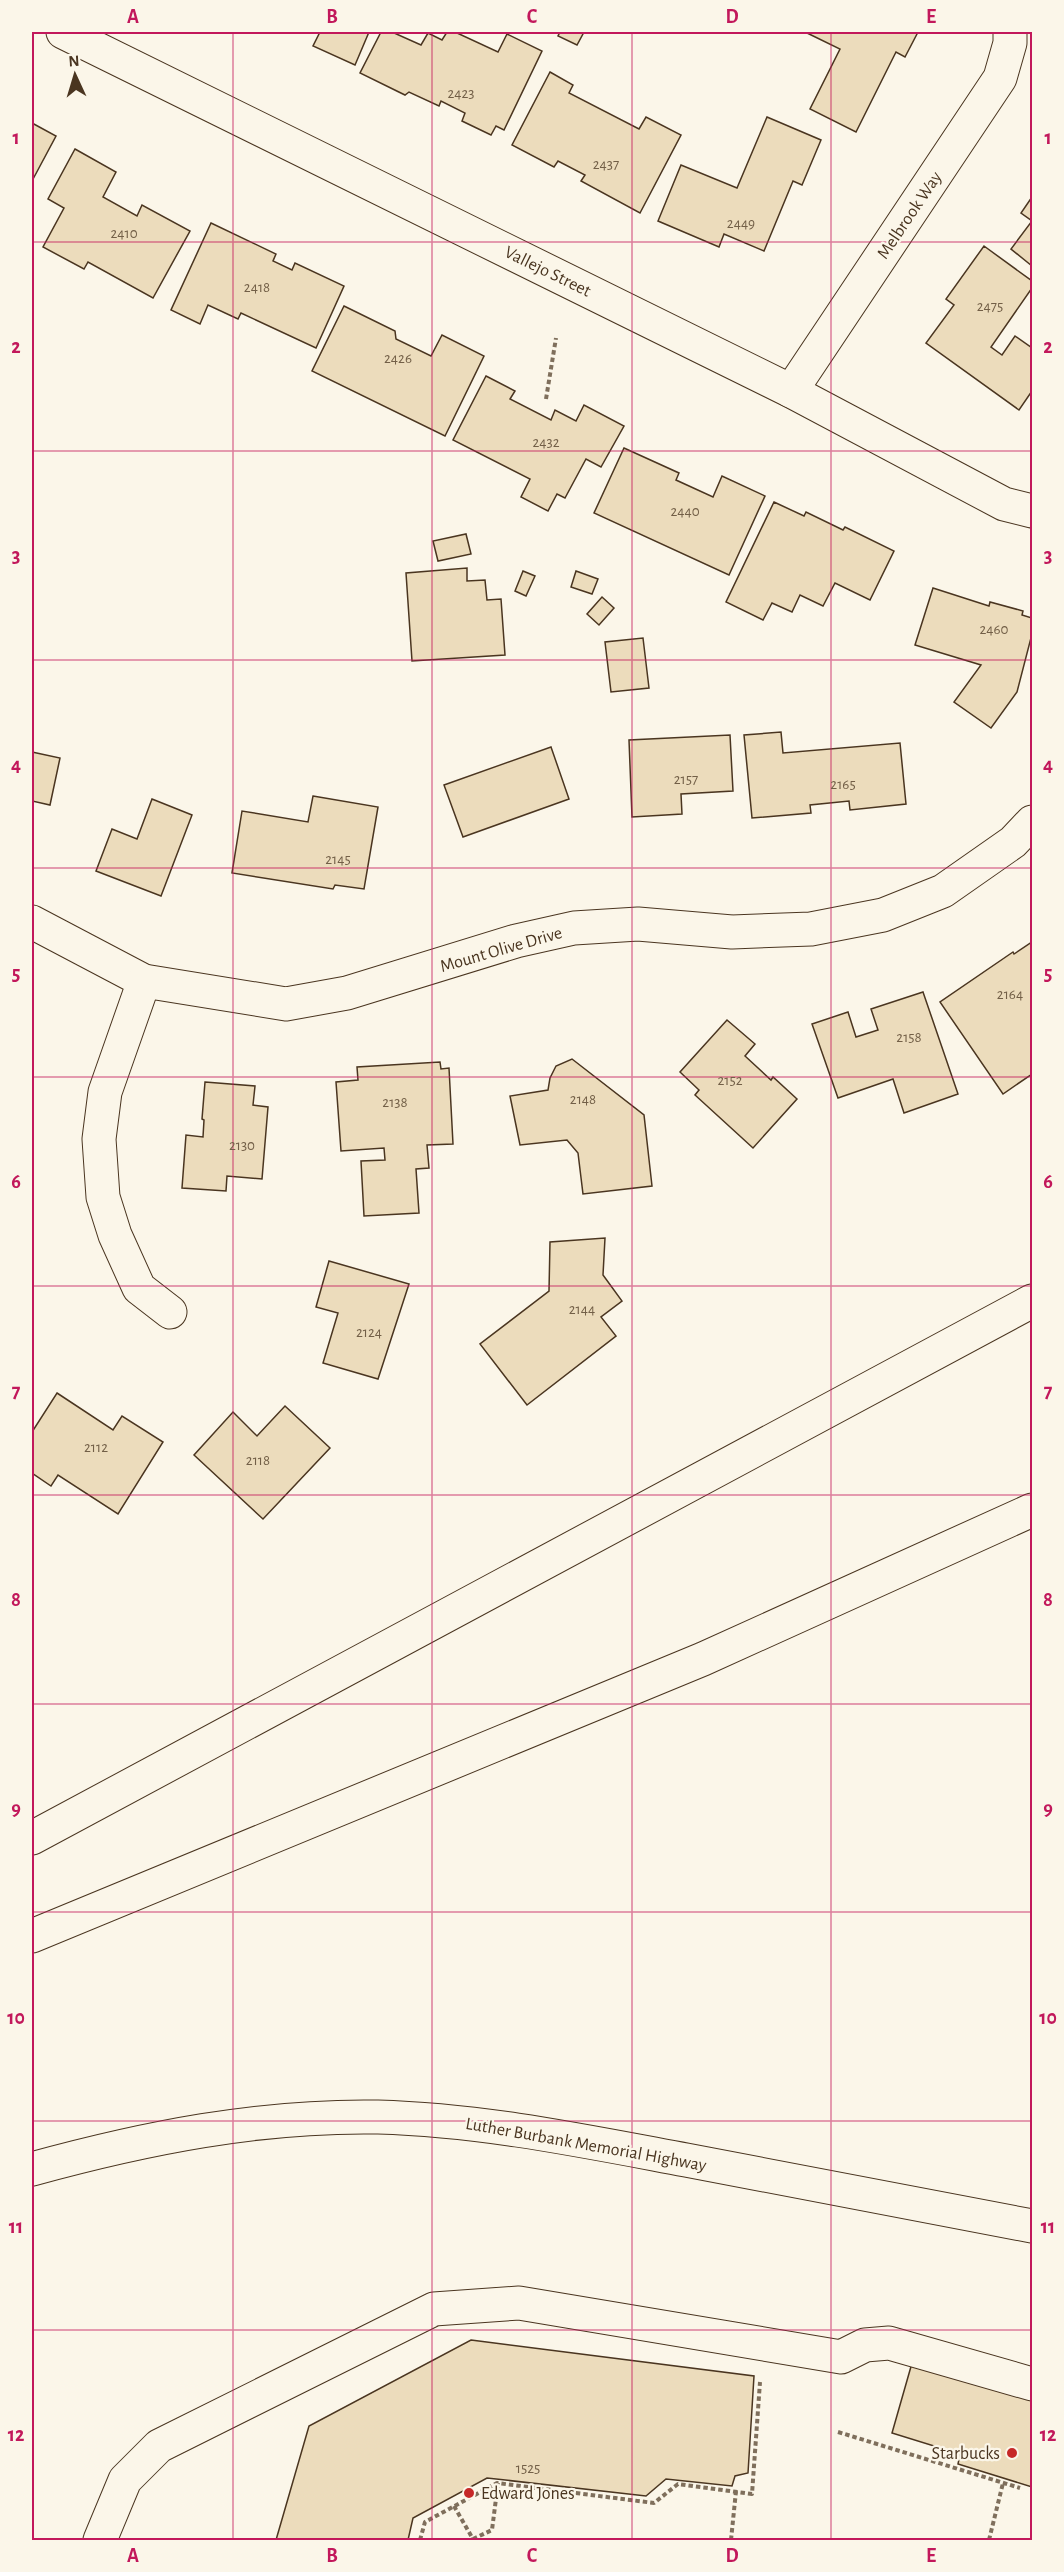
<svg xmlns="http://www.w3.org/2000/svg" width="1064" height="2572" font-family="'Alegreya Sans',sans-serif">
<rect width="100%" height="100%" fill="#fbf6e9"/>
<!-- building -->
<g fill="#ecdcbc" stroke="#4a3520" stroke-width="1.5">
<polygon points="320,32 369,32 355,65 313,46"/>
<polygon points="381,32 392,32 421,45 428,33 442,40 447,32 455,32 498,52 507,34 542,51 504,130 496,126 491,135 462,121 465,113 441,101 439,106 409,92 405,95 360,73"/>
<polygon points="560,32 584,32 577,45 558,36"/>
<polygon points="805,32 918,32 905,57 896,52 856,132 810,109 840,49"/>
<polygon points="550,72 573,85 569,93 639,129 646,117 681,135 640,213 581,181 585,175 558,161 554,167 512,145"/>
<polygon points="767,117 821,140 802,185 793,181 764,251 724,234 719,247 658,221 681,165 737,188"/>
<polygon points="32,123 56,136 32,181"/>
<polygon points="75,149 116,172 103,197 137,216 142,205 190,231 153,298 88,262 84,269 43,247 64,208 48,199"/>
<polygon points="1032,197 1032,266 1011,249 1032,221 1021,213"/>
<polygon points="211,223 276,254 273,261 292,270 295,263 344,286 316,348 241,313 238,319 208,305 200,324 171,310"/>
<polygon points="984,246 1032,281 1032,288 991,347 1002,355 1015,336 1032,348 1032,391 1019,410 926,343 954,305 946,299"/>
<polygon points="344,306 395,331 396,339 431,356 442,335 484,356 445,436 312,371"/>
<polygon points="486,376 515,391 510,399 551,420 555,410 576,421 584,405 624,426 601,467 586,459 565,498 557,494 548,511 521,497 530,479 453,440"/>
<polygon points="624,448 679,473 676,480 713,497 722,476 765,496 729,575 594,513"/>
<polygon points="774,502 804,516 806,512 843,530 845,527 894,551 870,600 835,583 823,606 800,595 792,612 772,603 763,620 726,602"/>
<polygon points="466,534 471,554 438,561 433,541"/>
<polygon points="467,568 467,581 485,580 487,600 501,599 505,655 412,661 406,573"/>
<polygon points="523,571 535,576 526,596 515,591"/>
<polygon points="576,571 598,579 592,594 571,587"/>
<polygon points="933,588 989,606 990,602 1023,611 1022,615 1032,618 1032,634 1017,692 991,728 954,702 981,665 915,645"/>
<polygon points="602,597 614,608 599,625 587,614"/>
<polygon points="643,638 649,688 611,692 605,642"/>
<polygon points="781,732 783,753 900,743 906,804 850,810 849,801 810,805 811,813 752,818 744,735"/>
<polygon points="730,735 733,791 681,794 682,814 632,817 629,740"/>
<polygon points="551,747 569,799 463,837 444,785"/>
<polygon points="32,752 60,758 50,805 32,801"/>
<polygon points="313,796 378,807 364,889 335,885 333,889 232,873 242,811 308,822"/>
<polygon points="152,799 192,815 161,896 96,871 112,829 137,839"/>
<polygon points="1032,942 1032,1074 1003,1094 940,1002 1013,952 1014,954"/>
<polygon points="923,992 958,1094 904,1113 893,1079 838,1098 812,1024 848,1012 856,1037 878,1030 871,1009"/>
<polygon points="727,1020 755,1044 745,1056 771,1080 773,1077 797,1099 753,1148 695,1095 699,1090 680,1072"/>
<polygon points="572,1059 644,1115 652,1186 583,1194 578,1153 567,1140 520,1145 510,1096 548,1090 550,1078 556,1066"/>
<polygon points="440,1062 441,1069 449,1068 453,1144 427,1145 429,1168 416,1169 419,1213 364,1216 361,1161 385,1160 384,1148 341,1151 336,1082 358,1080 357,1067"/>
<polygon points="205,1082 255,1086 253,1105 268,1107 262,1179 227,1176 226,1191 182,1188 186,1135 203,1137 204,1120 202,1119"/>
<polygon points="605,1238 603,1275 622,1301 601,1317 616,1336 527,1405 480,1344 549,1291 550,1242"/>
<polygon points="329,1261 409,1284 378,1379 323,1363 338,1313 316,1307"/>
<polygon points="57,1393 113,1430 122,1416 163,1442 118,1514 58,1475 51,1486 32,1473 32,1432"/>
<polygon points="285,1406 330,1448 263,1519 194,1455 233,1412 257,1436"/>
<polygon points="471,2340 754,2376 748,2473 735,2476 732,2486 666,2479 646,2496 487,2478 413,2518 408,2540 276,2540 309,2426"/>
<polygon points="914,2356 1032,2393 1032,2487 958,2464 960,2454 892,2433"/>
</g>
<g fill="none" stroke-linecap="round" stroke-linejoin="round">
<defs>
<g id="minor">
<polyline points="63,32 791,391 1004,504 1032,511"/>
<polyline points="791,391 1000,78 1010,43 1010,32"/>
<polyline points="32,922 144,981 286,1004 347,993 516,941 574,928 638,924 732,932 811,929 883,915 943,891 1013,842 1032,822"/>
<polyline points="144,981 105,1092 99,1139 103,1197 115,1235 139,1288 170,1312"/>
<polyline points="100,2540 125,2480 159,2446 434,2309 519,2303 841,2357 865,2345 889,2343 1032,2384"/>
</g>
<g id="highway">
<polyline points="32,1838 1032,1301"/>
<polyline points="32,1936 703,1659 1032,1510"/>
<path d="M32,2169C145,2138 260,2115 378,2117C483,2120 584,2141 686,2160C802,2182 917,2204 1032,2226"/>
</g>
</defs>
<!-- minor casing -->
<use href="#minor" stroke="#4a3520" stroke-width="35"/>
<!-- highway casing -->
<use href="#highway" stroke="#4a3520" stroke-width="35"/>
<!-- path -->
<g stroke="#7f6f5c" stroke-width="4" stroke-dasharray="4.5 3" stroke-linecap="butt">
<polyline points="546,399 556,338"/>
<polyline points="838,2432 1020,2488"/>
<polyline points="454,2506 473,2539 471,2540"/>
<polyline points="473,2539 492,2530 498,2483"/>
<polyline points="420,2540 425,2522 497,2483 654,2503 678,2484 752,2494 760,2382"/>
<polyline points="731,2540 736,2491"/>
<polyline points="989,2540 1003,2483"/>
</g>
<!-- minor -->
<use href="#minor" stroke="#fbf6e9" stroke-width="33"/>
<!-- highway -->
<use href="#highway" stroke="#fbf6e9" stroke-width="33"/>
</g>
<!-- grid -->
<path fill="none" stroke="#c2185b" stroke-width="1.5" stroke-opacity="0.55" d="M233,32V2540M432,32V2540M632,32V2540M831,32V2540M32,242H1032M32,451H1032M32,660H1032M32,868H1032M32,1077H1032M32,1286H1032M32,1495H1032M32,1704H1032M32,1912H1032M32,2121H1032M32,2330H1032"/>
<!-- markers -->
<g fill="#c62828" stroke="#fbf6e9" stroke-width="2">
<circle cx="1012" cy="2453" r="6"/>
<circle cx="469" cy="2493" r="6"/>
</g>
<g text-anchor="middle" stroke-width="4.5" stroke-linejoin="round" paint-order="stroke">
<!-- number labels -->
<g font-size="15" fill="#725f47">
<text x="461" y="98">2423</text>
<text x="606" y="169">2437</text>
<text x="741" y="228">2449</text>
<text x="124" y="238">2410</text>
<text x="257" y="292">2418</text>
<text x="990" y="311">2475</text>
<text x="398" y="363">2426</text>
<text x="546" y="447">2432</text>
<text x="685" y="516">2440</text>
<text x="994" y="634">2460</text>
<text x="686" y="784">2157</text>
<text x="843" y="789">2165</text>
<text x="338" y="864">2145</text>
<text x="1010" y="999">2164</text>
<text x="909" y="1042">2158</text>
<text x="730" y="1085">2152</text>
<text x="583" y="1104">2148</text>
<text x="395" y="1107">2138</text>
<text x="242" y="1150">2130</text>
<text x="582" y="1314">2144</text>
<text x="369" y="1337">2124</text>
<text x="96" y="1452">2112</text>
<text x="258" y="1465">2118</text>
<text x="528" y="2473">1525</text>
</g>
<!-- street labels -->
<g font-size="18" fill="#4a3520" stroke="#fbf6e9">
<text transform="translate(909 215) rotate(-56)" y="6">Melbrook Way</text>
<text transform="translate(548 271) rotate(26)" y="6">Vallejo Street</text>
<text transform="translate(501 949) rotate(-16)" y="6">Mount Olive Drive</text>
<text transform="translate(586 2144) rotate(10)" y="6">Luther Burbank Memorial Highway</text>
</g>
<!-- poi labels -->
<g font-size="18" fill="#4a3520" stroke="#fbf6e9" text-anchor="end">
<text x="1000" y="2459">Starbucks</text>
<text x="481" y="2499" text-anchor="start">Edward Jones</text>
</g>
</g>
<!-- border -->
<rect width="1064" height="2572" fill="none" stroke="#fbf6e9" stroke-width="66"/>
<!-- north arrow -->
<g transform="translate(75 75) rotate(356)" stroke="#fbf6e9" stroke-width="4.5" paint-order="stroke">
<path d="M0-4.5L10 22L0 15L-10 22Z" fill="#4a3520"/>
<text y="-9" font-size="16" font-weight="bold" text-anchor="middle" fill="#4a3520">N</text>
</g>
<rect x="33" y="33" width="998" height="2506" fill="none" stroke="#c2185b" stroke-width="2"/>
<g font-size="20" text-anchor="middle" font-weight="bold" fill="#c2185b">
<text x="133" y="23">A</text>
<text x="332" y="23">B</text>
<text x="532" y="23">C</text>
<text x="732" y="23">D</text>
<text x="931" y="23">E</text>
<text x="16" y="144">1</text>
<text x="1048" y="144">1</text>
<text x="16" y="353">2</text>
<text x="1048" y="353">2</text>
<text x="16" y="562">3</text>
<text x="1048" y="562">3</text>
<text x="16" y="771">4</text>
<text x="1048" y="771">4</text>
<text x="16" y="980">5</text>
<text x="1048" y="980">5</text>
<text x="16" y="1188">6</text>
<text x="1048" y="1188">6</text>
<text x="16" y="1397">7</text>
<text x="1048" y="1397">7</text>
<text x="16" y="1606">8</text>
<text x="1048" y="1606">8</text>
<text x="16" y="1815">9</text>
<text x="1048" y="1815">9</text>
<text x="16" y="2024">10</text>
<text x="1048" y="2024">10</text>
<text x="16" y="2233">11</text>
<text x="1048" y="2233">11</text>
<text x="16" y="2441">12</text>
<text x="1048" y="2441">12</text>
<text x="133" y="2562">A</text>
<text x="332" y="2562">B</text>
<text x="532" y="2562">C</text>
<text x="732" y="2562">D</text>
<text x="931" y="2562">E</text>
</g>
</svg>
